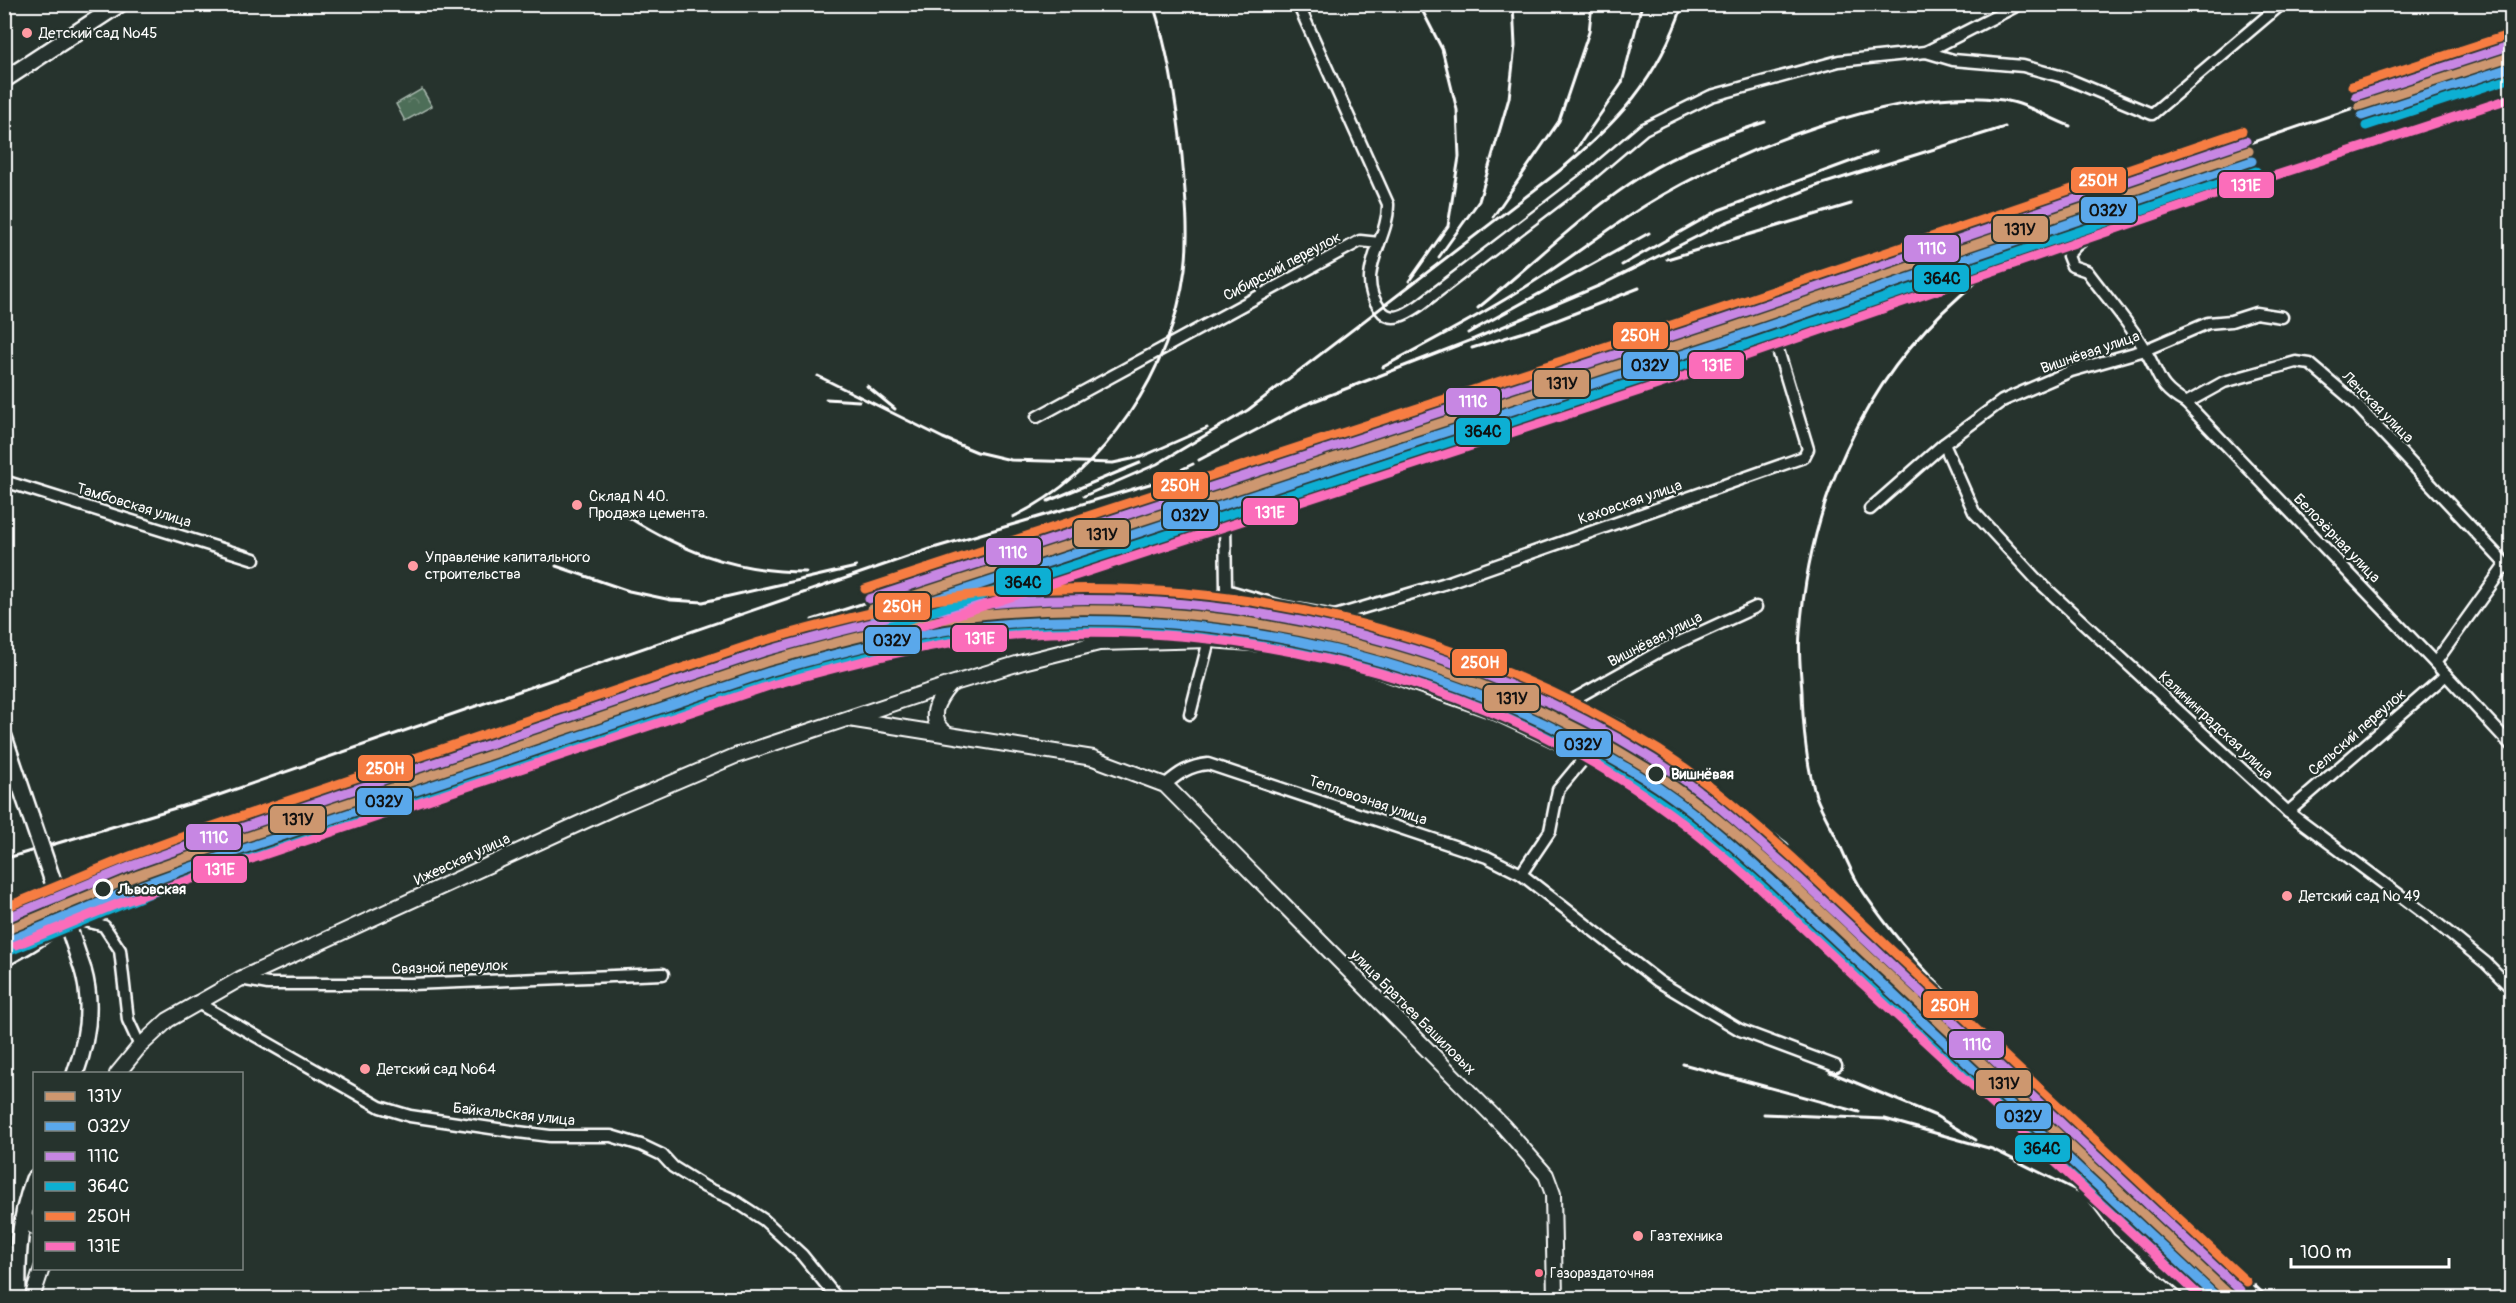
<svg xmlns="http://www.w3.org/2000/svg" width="2516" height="1303" font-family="Pangolin,sans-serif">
<defs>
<pattern id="forest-crowns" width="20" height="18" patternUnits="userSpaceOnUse" patternTransform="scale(1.5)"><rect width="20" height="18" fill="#4e6e58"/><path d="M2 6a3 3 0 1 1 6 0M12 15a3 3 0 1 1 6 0" fill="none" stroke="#698471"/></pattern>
</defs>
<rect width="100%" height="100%" fill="#26332d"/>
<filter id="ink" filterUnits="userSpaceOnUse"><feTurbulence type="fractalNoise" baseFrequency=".0167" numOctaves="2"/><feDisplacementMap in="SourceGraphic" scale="12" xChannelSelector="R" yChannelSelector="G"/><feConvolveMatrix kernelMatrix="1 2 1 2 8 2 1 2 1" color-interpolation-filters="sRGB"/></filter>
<g filter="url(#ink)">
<!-- forest -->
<polygon fill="url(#forest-crowns)" stroke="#a6b6ac" stroke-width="1.5" points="422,89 432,106 405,121 396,104"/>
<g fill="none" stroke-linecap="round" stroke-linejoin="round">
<defs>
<g id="minor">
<path d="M1298,4L1388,204C1389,241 1353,273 1380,309C1391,325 1408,313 1420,305L1590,175L1644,129L1711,96L1839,61L1926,52L1953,60L2023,66L2063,77L2152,114L2278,7"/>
<polyline points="1926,52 2020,4"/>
<path d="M2206,190C2175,198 2160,209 2133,221C2110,231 2081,232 2068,256L2072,266L2087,271C2106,297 2129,322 2145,350C2161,376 2156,386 2186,403L2435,663L2512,746"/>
<polyline points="2186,403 2224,382 2296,362 2310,364 2350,398 2512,571"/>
<polyline points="1037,417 1360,241 1379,243"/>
<polyline points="1944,444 1974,512 2037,580 2288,812 2433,920 2486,963 2512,989"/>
<polyline points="4,481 254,559"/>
<polyline points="1870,509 1944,444 2002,401 2071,371 2145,350 2208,323 2231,321 2256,313 2282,317"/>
<polyline points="1226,590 1281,606 1335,616 1569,702 1621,728 1783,848"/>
<polyline points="1335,616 1443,584 1804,457 1808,449 1771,327"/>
<polyline points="2435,663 2506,564"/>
<polyline points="1569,702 1660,651 1756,607"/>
<polyline points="1190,714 1217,609 1226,590 1225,520 1234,502 1544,403 1883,288 1933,276"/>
<path d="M1165,785C1179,773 1189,766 1208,764L1487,857L1521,874L1658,981L1740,1030L1836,1066"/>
<polyline points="2288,812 2446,675"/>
<polyline points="1521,874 1550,831 1558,790 1587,755"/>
<path d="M4,961C15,955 27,949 37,942C65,923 69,914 104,926L120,950L128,1020L140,1046"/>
<polyline points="240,979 268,984 411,984 663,974"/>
<polyline points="196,1002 380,1107 410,1116 518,1132 550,1136 611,1136 641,1145 662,1155 673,1167 705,1187 732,1199 764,1220 802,1255 837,1298"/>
</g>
<g id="tertiary">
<polyline points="849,719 1093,758 1165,785 1503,1126 1546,1175 1553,1194 1555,1298"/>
<path d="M947,734C925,720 937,700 950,685"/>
<polyline points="117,1074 140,1046 168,1020 240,979 613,808 735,756 951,684 1023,662 1099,643 1210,640 1277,645 1324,653 1349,660 1493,711 1587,755 1675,811 1737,858 1989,1083 2075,1169 2120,1229 2199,1298"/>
<polyline points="24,1210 25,1218 34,1227"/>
<polyline points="32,1298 42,1268"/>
</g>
<g id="secondary">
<polyline points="4,80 120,4"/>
<polyline points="4,737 31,817"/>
<path d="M75,1074C87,1041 93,1004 83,970"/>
<path d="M18,1298C17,1256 19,1219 34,1179"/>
</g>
</defs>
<!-- minor casing -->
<use href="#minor" stroke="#fff" stroke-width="15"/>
<!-- tertiary casing -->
<use href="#tertiary" stroke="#fff" stroke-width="18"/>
<!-- secondary casing -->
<use href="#secondary" stroke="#fff" stroke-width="20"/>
<!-- minor -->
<use href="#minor" stroke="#26332d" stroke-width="10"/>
<!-- tertiary -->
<use href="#tertiary" stroke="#26332d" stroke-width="14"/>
<!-- secondary -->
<use href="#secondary" stroke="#26332d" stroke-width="15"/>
<!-- rail -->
<g stroke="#fff" stroke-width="3">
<polyline points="1575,151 1622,83 1642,4"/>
<path d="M2188,171C2135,193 2080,213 2031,242C2006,257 1982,277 1960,296C1862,382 1809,505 1800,633C1798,652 1801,673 1802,692C1803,726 1806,764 1816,796C1822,812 1832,828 1839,843C1846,859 1853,876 1862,890C1905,955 1962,1009 2017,1063C2100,1143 2185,1220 2268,1298"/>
<polyline points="1493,217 1559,121 1589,32 1592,4"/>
<polyline points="1439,257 1479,201 1509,98 1515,46 1513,4"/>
<polyline points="1667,259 1851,204"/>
<polyline points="1622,265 1719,210 1876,152"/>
<polyline points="1409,281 1448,226 1459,157 1457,110 1442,49 1419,4"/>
<path d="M1478,308C1533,264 1583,213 1643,175C1680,151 1723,136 1765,122"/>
<polyline points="1468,333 1649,233"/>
<polyline points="1472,348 1537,328 1639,288"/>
<path d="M1383,367C1427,343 1472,320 1514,294C1560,267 1601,233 1646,205C1732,151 1900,84 2003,100C2025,103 2049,118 2070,126"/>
<polyline points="818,376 943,438 977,452 1011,460 1113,463 1141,457 1207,428"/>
<polyline points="867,386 895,409"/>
<polyline points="826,399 859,401"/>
<polyline points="1199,460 1304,405 1474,339 1603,284 1724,223 1819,185 2005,127"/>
<path d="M1084,496L1157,464L1248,410L1558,172C1618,122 1658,80 1683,4"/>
<polyline points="1048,501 1140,463"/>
<path d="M614,508C676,549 731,572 806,572"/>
<path d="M1013,517C1107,471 1171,371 1185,269C1190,232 1185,193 1182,156C1177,105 1169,53 1153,4"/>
<polyline points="556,566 629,591 671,600 703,602 856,567"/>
<polyline points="812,620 1725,322 2359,106"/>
<polyline points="4,859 216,796 930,549 1153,483 1193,464"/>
<polyline points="1683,1064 1859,1112"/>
<polyline points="1830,1072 1936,1116 1976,1140"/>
<polyline points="1764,1114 1885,1119 1992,1149 2096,1200 2188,1270 2220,1298"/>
</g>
<defs>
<polyline id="secondary-bridge" points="31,817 83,970"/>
</defs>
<!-- secondary-bridge casing -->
<use href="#secondary-bridge" stroke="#fff" stroke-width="20" stroke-linecap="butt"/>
<!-- secondary-bridge -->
<use href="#secondary-bridge" stroke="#26332d" stroke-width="15"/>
<defs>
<g id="rail-1">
<polyline points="2359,106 2512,56"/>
<polyline points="872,609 1727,329 2249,151"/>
<path d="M4,931L138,875L205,851L766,662C843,640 921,619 1001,613C1225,596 1456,649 1647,768C1695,798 1738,836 1780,873L2233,1298"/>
</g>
<g id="rail-2">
<polyline points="2362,116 2512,67"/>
<polyline points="875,619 1730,339 2252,161"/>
<path d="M8,941L142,885L208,861L769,672C845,651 922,630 1001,624C1224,606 1452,659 1642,777C1689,806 1731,844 1772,881L2218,1298"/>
</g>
<g id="rail-3">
<polyline points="2356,96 2509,46"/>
<polyline points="869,599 1724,319 2246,141"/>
<path d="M4,919L134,865L202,841L763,652C840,630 919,609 1000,603C1226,585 1460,639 1653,759C1701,789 1744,828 1786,866L2240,1290"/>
</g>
<g id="rail-4">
<polyline points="2366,126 2512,78"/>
<polyline points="879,629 1734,349 2256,171"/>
<path d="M12,950L146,895L212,871L772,682C847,661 924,640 1002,634C1222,617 1448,669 1636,786C1683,815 1724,852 1765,889L2202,1298"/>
</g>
<g id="rail-5">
<polyline points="2352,86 2505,36"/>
<polyline points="865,589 1720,309 2242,131"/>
<path d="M4,908L130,856L198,831L759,642C837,620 917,599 999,592C1228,574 1463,629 1659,750C1707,781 1751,820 1793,858L2247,1282"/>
</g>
<g id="rail-6">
<polyline points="919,627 1737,359 2206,198 2512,98"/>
<path d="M16,945L117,904L775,684C850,664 926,643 1003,636C1210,618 1441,666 1618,778C1710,835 1787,914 1866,987C1978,1091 2090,1195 2202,1298"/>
</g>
</defs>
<!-- rail-1 casing -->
<use href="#rail-1" stroke="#26332d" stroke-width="14"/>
<!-- rail-2 casing -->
<use href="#rail-2" stroke="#26332d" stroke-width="14"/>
<!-- rail-3 casing -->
<use href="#rail-3" stroke="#26332d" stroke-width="14"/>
<!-- rail-4 casing -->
<use href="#rail-4" stroke="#26332d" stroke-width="14"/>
<!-- rail-5 casing -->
<use href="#rail-5" stroke="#26332d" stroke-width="14"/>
<!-- rail-6 casing -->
<use href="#rail-6" stroke="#26332d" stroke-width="14"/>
<!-- rail-1 -->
<use href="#rail-1" stroke="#cd976f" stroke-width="9"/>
<!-- rail-2 -->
<use href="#rail-2" stroke="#5aa8eb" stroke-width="9"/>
<!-- rail-3 -->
<use href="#rail-3" stroke="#c787e3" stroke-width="9"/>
<!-- rail-4 -->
<use href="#rail-4" stroke="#0dafd3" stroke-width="9"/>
<!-- rail-5 -->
<use href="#rail-5" stroke="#f77d43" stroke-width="9"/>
<!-- rail-6 -->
<use href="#rail-6" stroke="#fb6dba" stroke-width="9"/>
</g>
</g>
<!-- markers -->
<g fill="#ff9aa2" stroke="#26332d" stroke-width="2">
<circle cx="27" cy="33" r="6"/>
<circle cx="577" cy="505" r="6"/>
<circle cx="413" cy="566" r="6"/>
<circle cx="2287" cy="896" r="6"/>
<circle cx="365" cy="1069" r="6"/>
<circle cx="1638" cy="1236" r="6"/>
</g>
<g fill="#26332d" stroke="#fff" stroke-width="3">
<circle cx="1656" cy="774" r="9"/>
<circle cx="103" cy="889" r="9"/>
</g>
<circle fill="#fc738d" stroke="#26332d" stroke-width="2" cx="1539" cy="1273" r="5"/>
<g text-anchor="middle" stroke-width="4.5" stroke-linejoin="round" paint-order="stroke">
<!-- bus labels -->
<g font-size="14" fill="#fff" stroke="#26332d" text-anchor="start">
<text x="1550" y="1278">Газораздаточная</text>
</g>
<!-- poi labels -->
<g font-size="15" fill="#fff" stroke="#26332d" text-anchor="start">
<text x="39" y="38">Детский сад №45</text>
<text x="589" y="501">Склад N 40.<tspan x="589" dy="17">Продажа цемента.</tspan></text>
<text x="425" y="562">Управление капитального<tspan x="425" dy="17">строительства</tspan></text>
<text x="2299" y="901">Детский сад № 49</text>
<text x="377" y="1074">Детский сад №64</text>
<text x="1650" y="1241">Газтехника</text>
</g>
<!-- street labels -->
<g font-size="15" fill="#fff" stroke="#26332d">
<text transform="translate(1282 266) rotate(-28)" y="5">Сибирский переулок</text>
<text transform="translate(2090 352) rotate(-19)" y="5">Вишнёвая улица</text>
<text transform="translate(2378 407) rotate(45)" y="5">Ленская улица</text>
<text transform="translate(1630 502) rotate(-19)" y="5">Каховская улица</text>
<text transform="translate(134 505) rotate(17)" y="5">Тамбовская улица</text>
<text transform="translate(2337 538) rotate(46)" y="5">Белозёрная улица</text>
<text transform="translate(1655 639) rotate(-27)" y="5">Вишнёвая улица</text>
<text transform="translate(2216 725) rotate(43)" y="5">Калининградская улица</text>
<text transform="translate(2357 732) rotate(-41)" y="5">Сельский переулок</text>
<text transform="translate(1368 800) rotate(19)" y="5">Тепловозная улица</text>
<text transform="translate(462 859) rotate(-25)" y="5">Ижевская улица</text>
<text transform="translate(450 967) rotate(-2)" y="5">Связной переулок</text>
<text transform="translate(1413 1012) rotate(45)" y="5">улица Братьев Башиловых</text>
<text transform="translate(514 1114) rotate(6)" y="5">Байкальская улица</text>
</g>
<!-- stop labels -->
<g font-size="15" font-weight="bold" fill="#fff" stroke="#26332d" text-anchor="start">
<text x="1671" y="779">Вишнёвая</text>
<text x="118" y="894">Львовская</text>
</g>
</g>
<g stroke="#26332d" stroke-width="2">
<rect x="2070" y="166" width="57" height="28" rx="6" fill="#f77d43"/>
<rect x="2218" y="171" width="57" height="28" rx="6" fill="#fb6dba"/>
<rect x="2080" y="196" width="57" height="28" rx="6" fill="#5aa8eb"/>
<rect x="1992" y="215" width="57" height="28" rx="6" fill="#cd976f"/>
<rect x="1903" y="234" width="57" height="29" rx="6" fill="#c787e3"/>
<rect x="1913" y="264" width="57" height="29" rx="6" fill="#0dafd3"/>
<rect x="1612" y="321" width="57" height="29" rx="6" fill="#f77d43"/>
<rect x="1622" y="351" width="57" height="29" rx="6" fill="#5aa8eb"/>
<rect x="1688" y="351" width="57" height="29" rx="6" fill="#fb6dba"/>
<rect x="1533" y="369" width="57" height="29" rx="6" fill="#cd976f"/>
<rect x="1445" y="387" width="56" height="29" rx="6" fill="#c787e3"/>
<rect x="1455" y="417" width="56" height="29" rx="6" fill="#0dafd3"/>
<rect x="1152" y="471" width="57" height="29" rx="6" fill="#f77d43"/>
<rect x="1242" y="497" width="57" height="29" rx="6" fill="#fb6dba"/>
<rect x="1162" y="501" width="57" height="29" rx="6" fill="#5aa8eb"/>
<rect x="1073" y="519" width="57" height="29" rx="6" fill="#cd976f"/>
<rect x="985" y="537" width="57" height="29" rx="6" fill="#c787e3"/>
<rect x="995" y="567" width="57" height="29" rx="6" fill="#0dafd3"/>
<rect x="874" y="592" width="57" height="29" rx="6" fill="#f77d43"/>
<rect x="951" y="624" width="57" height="29" rx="6" fill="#fb6dba"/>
<rect x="864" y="626" width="57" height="29" rx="6" fill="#5aa8eb"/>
<rect x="1451" y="648" width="57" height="29" rx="6" fill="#f77d43"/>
<rect x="1483" y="684" width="57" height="28" rx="6" fill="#cd976f"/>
<rect x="1555" y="730" width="57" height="28" rx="6" fill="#5aa8eb"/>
<rect x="357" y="754" width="57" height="28" rx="6" fill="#f77d43"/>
<rect x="356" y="787" width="57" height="29" rx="6" fill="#5aa8eb"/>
<rect x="269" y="805" width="57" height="29" rx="6" fill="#cd976f"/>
<rect x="185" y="823" width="57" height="28" rx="6" fill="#c787e3"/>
<rect x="192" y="855" width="56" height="29" rx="6" fill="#fb6dba"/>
<rect x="1922" y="990" width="57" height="29" rx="6" fill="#f77d43"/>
<rect x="1948" y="1030" width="57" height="29" rx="6" fill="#c787e3"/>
<rect x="1975" y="1069" width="57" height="28" rx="6" fill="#cd976f"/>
<rect x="1995" y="1102" width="57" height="28" rx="6" fill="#5aa8eb"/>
<rect x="2014" y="1134" width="57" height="29" rx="6" fill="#0dafd3"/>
</g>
<g font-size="16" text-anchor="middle" font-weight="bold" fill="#fff">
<text x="2098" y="186">250Н</text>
<text x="2246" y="191">131Е</text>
<text x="1932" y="254">111С</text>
<text x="1640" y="341">250Н</text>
<text x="1717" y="371">131Е</text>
<text x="1473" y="407">111С</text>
<text x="1180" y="491">250Н</text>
<text x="1270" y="518">131Е</text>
<text x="1013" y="558">111С</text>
<text x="902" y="612">250Н</text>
<text x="980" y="644">131Е</text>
<text x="1480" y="668">250Н</text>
<text x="385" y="774">250Н</text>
<text x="214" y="843">111С</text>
<text x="220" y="875">131Е</text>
<text x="1950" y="1011">250Н</text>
<text x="1977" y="1050">111С</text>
</g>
<g font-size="16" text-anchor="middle" font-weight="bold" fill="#111">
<text x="2108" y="216">032У</text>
<text x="2020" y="235">131У</text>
<text x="1942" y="284">364С</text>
<text x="1650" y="371">032У</text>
<text x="1562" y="389">131У</text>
<text x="1483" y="437">364С</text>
<text x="1190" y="521">032У</text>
<text x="1102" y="540">131У</text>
<text x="1023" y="588">364С</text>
<text x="892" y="646">032У</text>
<text x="1512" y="704">131У</text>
<text x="1583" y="750">032У</text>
<text x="384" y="807">032У</text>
<text x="298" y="825">131У</text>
<text x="2004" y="1089">131У</text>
<text x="2023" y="1122">032У</text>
<text x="2042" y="1154">364С</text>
</g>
<!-- margin -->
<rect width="2516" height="1303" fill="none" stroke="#26332d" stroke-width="24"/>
<rect x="12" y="12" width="2492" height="1279" fill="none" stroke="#fff" stroke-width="2" filter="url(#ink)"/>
<!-- legend -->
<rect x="33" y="1072" width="210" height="198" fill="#26332d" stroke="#7d8581" stroke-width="1.5"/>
<rect x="45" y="1092" width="30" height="9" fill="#cd976f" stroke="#7d8581" stroke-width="1.5"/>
<text x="87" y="1102" font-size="18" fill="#ffffff">131У</text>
<rect x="45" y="1122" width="30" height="9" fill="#5aa8eb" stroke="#7d8581" stroke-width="1.5"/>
<text x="87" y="1132" font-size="18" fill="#ffffff">032У</text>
<rect x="45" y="1152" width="30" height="9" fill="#c787e3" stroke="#7d8581" stroke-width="1.5"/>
<text x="87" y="1162" font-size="18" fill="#ffffff">111С</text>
<rect x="45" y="1182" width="30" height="9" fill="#0dafd3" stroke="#7d8581" stroke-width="1.5"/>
<text x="87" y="1192" font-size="18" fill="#ffffff">364С</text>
<rect x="45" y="1212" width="30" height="9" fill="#f77d43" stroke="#7d8581" stroke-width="1.5"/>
<text x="87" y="1222" font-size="18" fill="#ffffff">250Н</text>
<rect x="45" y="1242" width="30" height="9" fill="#fb6dba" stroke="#7d8581" stroke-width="1.5"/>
<text x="87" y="1252" font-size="18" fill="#ffffff">131Е</text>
<!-- scale -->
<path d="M2291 1258v9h158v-9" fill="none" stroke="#ffffff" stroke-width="3"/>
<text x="2300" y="1258" font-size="18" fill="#ffffff" stroke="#26332d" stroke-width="4.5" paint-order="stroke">100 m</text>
</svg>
